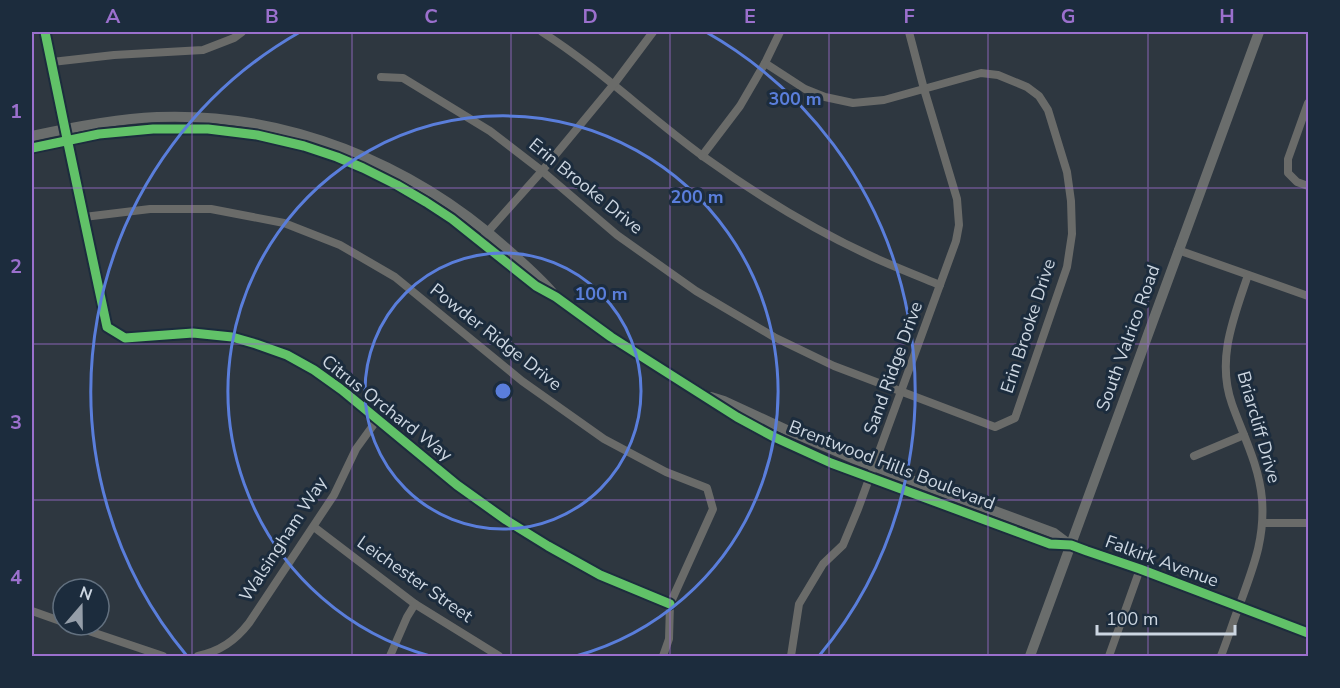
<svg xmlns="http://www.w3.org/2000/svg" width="1340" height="688" font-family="'Nunito Sans',sans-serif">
<rect width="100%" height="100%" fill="#2e3740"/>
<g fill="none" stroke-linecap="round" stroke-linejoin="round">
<!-- street -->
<g stroke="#6a6b69" stroke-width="8">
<polyline points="45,32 65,129 107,327 125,338 193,333 232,337 256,344 287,355 314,370 342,390 457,485 506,520 548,546 600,575 670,604"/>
<path d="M542,32C600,69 649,117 704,157C757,195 814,230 873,257C895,267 918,276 940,285"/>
<polyline points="52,62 114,55 203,50 234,38 242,32"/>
<polyline points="381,77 403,78 490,131 542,171 617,235 696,291 774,337 834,366 995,427 1015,418 1067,267 1072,234 1071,201 1067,172 1048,110 1039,96 1027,87 998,75 981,73 884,100 853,103 825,97 805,89 765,63"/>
<polyline points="1308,103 1288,159 1288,173 1297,182 1308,186"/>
<polyline points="702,156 740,106 765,63 780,32"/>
<polyline points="84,217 150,209 211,209 284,223 340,245 395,277 522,381 604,439 666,472 707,488 713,509 670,604 669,639 663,656"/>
<polyline points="484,236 542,171 614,84 653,32"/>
<polyline points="1178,250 1308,296"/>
<polyline points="1194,456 1244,435"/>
<polyline points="1263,523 1308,523"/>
<polyline points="314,527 415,604 499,656"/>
<polyline points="1071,545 1140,569 1308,633"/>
<polyline points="32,611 63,622"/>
<polyline points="71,625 163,656"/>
<path d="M198,656C220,651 235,641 249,623L334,495L356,449L377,420"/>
<polyline points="390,656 407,617 415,604"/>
<polyline points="791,656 799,604 823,564 843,545 858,509 956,241 959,225 957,199 924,89 909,32"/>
<polyline points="1109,656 1140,569"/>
<path d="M1221,656C1228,638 1234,619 1241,601C1254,565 1265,538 1262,499C1259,465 1243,435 1232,404C1216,359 1234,317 1248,275"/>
</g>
<!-- secondary -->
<g stroke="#6a6d6c" stroke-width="10">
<path d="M32,136C73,127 115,119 157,117C286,112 411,163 506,248C522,262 538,276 552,292"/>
<path d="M32,148C72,139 113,130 154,129C251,125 348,150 429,204C451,218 472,234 492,251C506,263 521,277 537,287C543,291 550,293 556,297C575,310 593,324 612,337C641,357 673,375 703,394C709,398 715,404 721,408C775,443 837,465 896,487C948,506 999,525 1050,544L1071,545"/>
<polyline points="711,397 724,401 789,431 852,458 1054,533 1070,545"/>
<polyline points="1030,656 1259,32"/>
</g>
<defs>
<g id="cycleway">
<polyline points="45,32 65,129 107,327 125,338 193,333 232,337 256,344 287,355 314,370 342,390 457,485 506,520 548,546 600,575 670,604"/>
<polyline points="32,148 99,134 153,129 208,129 257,135 304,146 337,157 363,168 397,185 426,202 452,219 536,286 556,297 611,337 737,417 774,437 831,463 1050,544 1071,545 1087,551 1140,569 1308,633"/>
</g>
</defs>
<!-- cycleway casing -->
<use href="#cycleway" stroke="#1c2c3d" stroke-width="13"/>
<!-- cycleway -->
<use href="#cycleway" stroke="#61c268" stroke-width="9"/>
</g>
<!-- grid -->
<path fill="none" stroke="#9b70cd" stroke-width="1.5" stroke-opacity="0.55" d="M192,32V656M352,32V656M511,32V656M670,32V656M829,32V656M988,32V656M1148,32V656M32,188H1308M32,344H1308M32,500H1308"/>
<!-- distance rings -->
<g fill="none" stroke="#5a7edb" stroke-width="3">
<circle cx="503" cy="391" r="138"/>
<path d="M430 656A275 275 0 1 1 576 656"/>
<path d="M187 656A413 413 0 0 1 300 32M706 32A413 413 0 0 1 819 656"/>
</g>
<g text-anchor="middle" stroke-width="6" stroke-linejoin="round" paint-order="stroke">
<!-- street labels -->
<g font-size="18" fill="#ccd6e1" stroke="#1c2c3d">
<text transform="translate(586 186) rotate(39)" y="6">Erin Brooke Drive</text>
<text transform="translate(1028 326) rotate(-72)" y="6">Erin Brooke Drive</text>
<text transform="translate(496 337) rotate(38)" y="6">Powder Ridge Drive</text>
<text transform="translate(1128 338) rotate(-70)" y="6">South Valrico Road</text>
<text transform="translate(893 368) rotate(-70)" y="6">Sand Ridge Drive</text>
<text transform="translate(387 408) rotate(38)" y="6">Citrus Orchard Way</text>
<text transform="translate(1259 427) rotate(74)" y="6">Briarcliff Drive</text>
<text transform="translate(892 465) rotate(21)" y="6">Brentwood Hills Boulevard</text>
<text transform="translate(283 539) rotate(-57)" y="6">Walsingham Way</text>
<text transform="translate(1162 561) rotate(20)" y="6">Falkirk Avenue</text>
<text transform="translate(415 579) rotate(35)" y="6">Leichester Street</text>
</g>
</g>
<circle cx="503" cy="391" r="9" fill="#5a7edb" stroke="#1c2c3d" stroke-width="3"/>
<g font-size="18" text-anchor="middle" font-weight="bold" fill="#5a7edb" stroke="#1c2c3d" stroke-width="6" stroke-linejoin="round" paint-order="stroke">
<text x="795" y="105">300 m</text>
<text x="697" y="203">200 m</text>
<text x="601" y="300">100 m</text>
</g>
<!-- border -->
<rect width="1340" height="688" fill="none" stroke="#1c2c3d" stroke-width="66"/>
<!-- north arrow -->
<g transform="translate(81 607) rotate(20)"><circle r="28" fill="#1c2c3d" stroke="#62707f" stroke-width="1.5"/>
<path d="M0-4.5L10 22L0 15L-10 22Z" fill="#959ea9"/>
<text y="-9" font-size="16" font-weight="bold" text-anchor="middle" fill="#ccd6e1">N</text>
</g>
<!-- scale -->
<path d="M1097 625v9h138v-9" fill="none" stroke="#ccd6e1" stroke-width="3"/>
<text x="1106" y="625" font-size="18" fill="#ccd6e1" stroke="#1c2c3d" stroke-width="4.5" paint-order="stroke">100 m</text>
<rect x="33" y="33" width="1274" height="622" fill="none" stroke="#9b70cd" stroke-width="2"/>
<g font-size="20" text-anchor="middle" font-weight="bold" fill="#9b70cd">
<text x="113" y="23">A</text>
<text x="272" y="23">B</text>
<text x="431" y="23">C</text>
<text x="590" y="23">D</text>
<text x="750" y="23">E</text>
<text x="909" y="23">F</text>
<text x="1068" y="23">G</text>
<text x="1227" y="23">H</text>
<text x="16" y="118">1</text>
<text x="16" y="273">2</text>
<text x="16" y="429">3</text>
<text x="16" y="584">4</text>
</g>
</svg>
